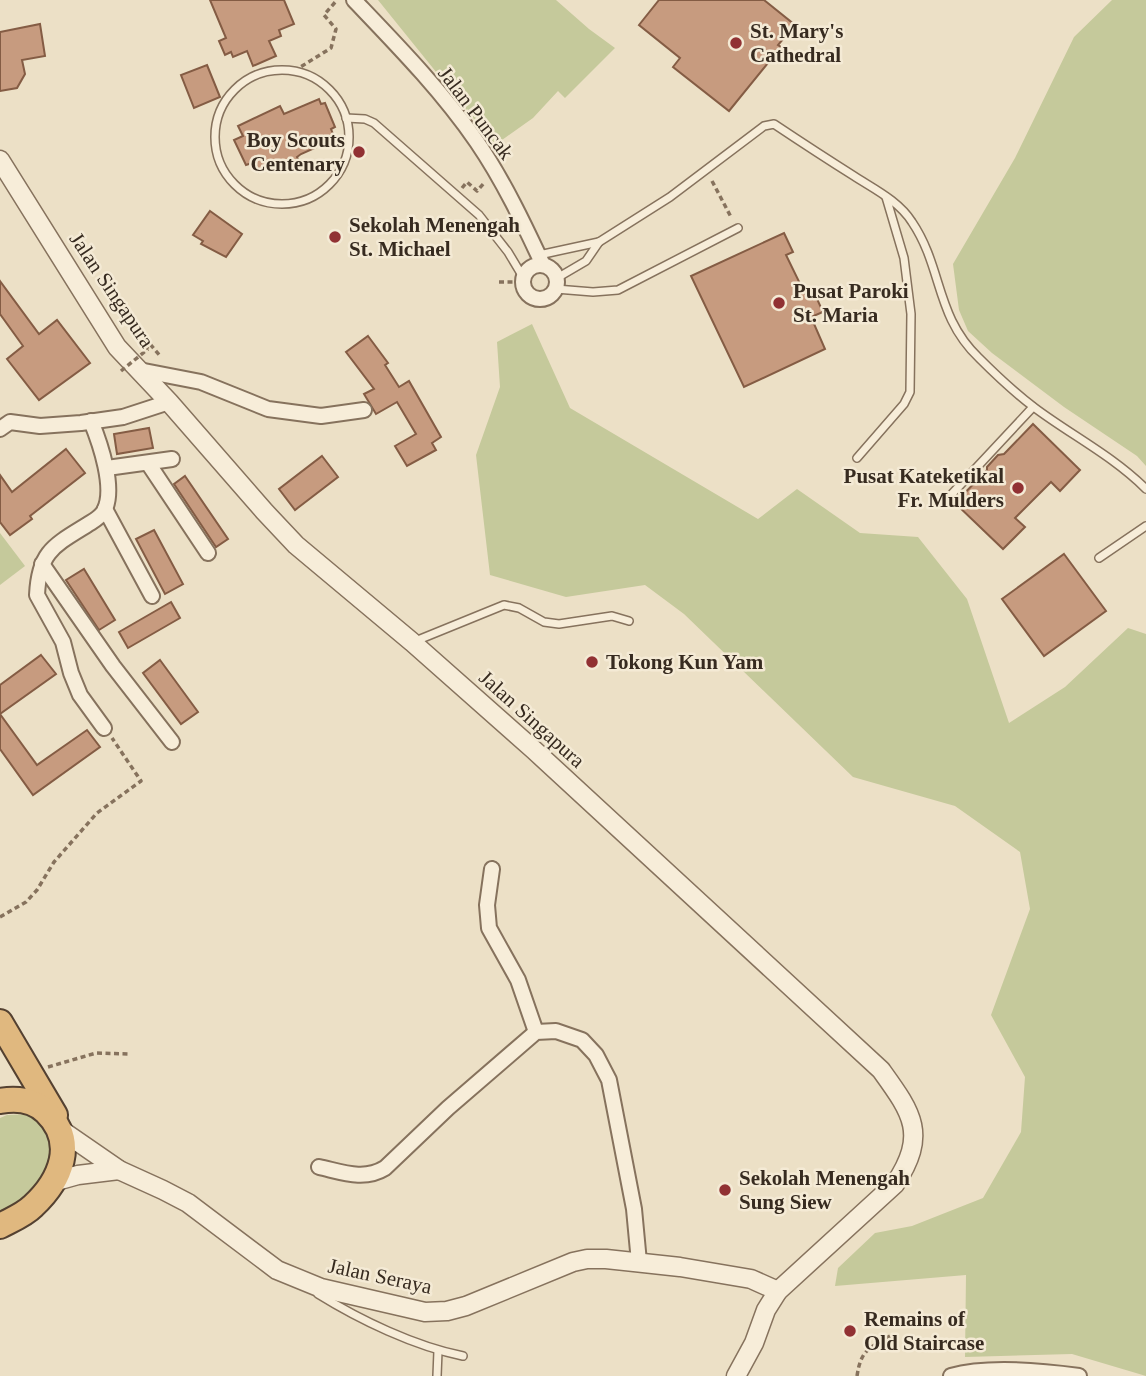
<svg xmlns="http://www.w3.org/2000/svg" width="1146" height="1376" font-family="'Times New Roman',serif">
<rect width="100%" height="100%" fill="#ece0c6"/>
<!-- green -->
<g fill="#c5c99b">
<polygon points="378,0 556,0 589,29 615,48 565,98 558,91 533,118 495,145"/>
<polygon points="1112,0 1146,0 1146,466 1137,456 1064,407 992,353 968,331 959,310 953,264 1015,158 1074,37"/>
<polygon points="532,324 570,408 758,519 797,489 860,533 918,537 967,599 1009,723 1065,687 1128,628 1146,634 1146,1376 1072,1354 965,1357 966,1275 835,1286 838,1268 875,1233 912,1226 983,1198 1021,1132 1025,1077 991,1015 1030,909 1020,852 955,806 853,777 684,614 645,585 566,597 490,575 476,455 500,387 497,342"/>
<polygon points="0,533 25,566 0,585"/>
<path d="M29,1114C76,1142 36,1198 0,1215V1118L7,1115Z"/>
</g>
<!-- building -->
<g fill="#c79b7f" stroke="#845c44" stroke-width="2">
<polygon points="210,0 284,0 294,24 279,30 281,36 269,41 276,56 253,66 247,51 233,57 231,52 225,55 219,41 226,38"/>
<polygon points="659,0 764,0 795,25 778,45 781,47 729,111 673,67 680,58 639,25"/>
<polygon points="40,24 45,56 22,60 25,74 17,88 0,91 0,32"/>
<polygon points="207,65 220,97 194,108 181,75"/>
<polygon points="319,99 321,104 325,103 335,127 331,129 335,139 301,154 297,157 299,161 286,166 284,161 259,172 255,162 246,165 234,140 243,136 238,126 280,106 284,114"/>
<polygon points="210,211 242,234 226,257 201,244 203,241 193,235"/>
<polygon points="784,233 793,252 786,255 805,294 813,290 823,312 811,317 825,349 744,387 691,276"/>
<polygon points="0,281 39,334 57,320 90,363 39,400 7,359 23,346 0,314"/>
<polygon points="368,336 388,363 385,365 399,387 409,381 441,437 432,443 436,450 407,466 395,446 416,434 397,402 376,414 364,394 374,389 346,352"/>
<polygon points="1033,424 1080,470 1060,491 1051,482 1015,518 1025,527 1003,549 955,503 987,470 987,467 998,455 1004,454"/>
<polygon points="149,428 153,448 117,454 114,434"/>
<polygon points="66,449 85,473 30,516 32,519 10,535 0,522 0,475 12,492"/>
<polygon points="322,456 338,477 295,510 279,489"/>
<polygon points="185,476 228,539 216,547 174,484"/>
<polygon points="154,530 183,584 165,594 136,539"/>
<polygon points="1064,554 1106,611 1044,656 1002,599"/>
<polygon points="84,569 115,620 99,630 66,580"/>
<polygon points="171,602 180,618 128,648 119,632"/>
<polygon points="41,655 56,674 0,714 37,765 87,730 100,747 33,795 0,749 0,685"/>
<polygon points="160,660 198,712 181,724 143,673"/>
</g>
<g fill="none" stroke-linecap="round" stroke-linejoin="round">
<defs>
<g id="service">
<circle cx="282" cy="137" r="67"/>
<polyline points="346,118 365,119 374,123 479,215 508,252 523,277"/>
<path d="M539,255L599,242L670,197L764,126L774,124C801,142 827,159 854,176C874,189 899,201 912,222C943,268 935,316 979,358C996,375 1015,393 1035,408C1071,435 1113,456 1146,489"/>
<polyline points="557,278 586,261 599,242"/>
<polyline points="556,289 593,292 618,290 738,228"/>
<polyline points="857,458 904,404 910,392 911,314 904,258 886,197"/>
<polyline points="949,497 1033,407"/>
<polyline points="1099,558 1146,526"/>
<polyline points="413,642 504,605 519,608 544,622 559,624 612,616 629,621"/>
<path d="M318,1294C360,1320 414,1346 463,1356"/>
<polyline points="437,1376 438,1351"/>
</g>
<g id="minor">
<path d="M354,0C397,45 442,91 477,142C503,180 524,224 543,265"/>
<circle cx="540" cy="282" r="17"/>
<polyline points="139,370 201,382 268,409 321,416 364,410"/>
<path d="M91,421C100,443 116,489 104,511C100,518 93,521 87,525C53,546 39,552 37,595L63,642L71,673L80,695L104,728"/>
<polyline points="0,429 10,422 40,426 81,423 123,417 169,402"/>
<polyline points="148,463 208,553"/>
<polyline points="107,468 172,459"/>
<polyline points="105,509 152,596"/>
<polyline points="42,564 113,666 172,742"/>
<polyline points="492,869 487,905 489,928 518,980 536,1032"/>
<path d="M319,1167C342,1172 364,1181 385,1168L448,1108L536,1032L556,1031L582,1040L596,1055L609,1080L634,1209L639,1262"/>
<path d="M951,1376C986,1366 1043,1371 1079,1376"/>
</g>
<g id="tertiary">
<path d="M0,160L117,347L169,402L264,511L296,545L412,642L534,750L881,1070C912,1113 928,1134 895,1184L778,1291L766,1310L754,1343L736,1376"/>
<polyline points="61,1130 119,1170 163,1190 188,1203 277,1270 321,1288 425,1312 447,1311 466,1306 573,1262 587,1259 606,1259 680,1267 751,1279 778,1291"/>
<polyline points="53,1182 78,1175 119,1170"/>
</g>
<g id="trunk">
<polyline points="0,1022 55,1115"/>
<path d="M0,1101C16,1098 34,1100 46,1112C77,1142 61,1180 33,1206C24,1215 11,1220 0,1226"/>
</g>
</defs>
<!-- service casing -->
<use href="#service" stroke="#86725d" stroke-width="10"/>
<!-- minor casing -->
<use href="#minor" stroke="#86725d" stroke-width="18"/>
<!-- tertiary casing -->
<use href="#tertiary" stroke="#86725d" stroke-width="21"/>
<!-- trunk casing -->
<use href="#trunk" stroke="#544131" stroke-width="28"/>
<!-- path -->
<g stroke="#86725d" stroke-width="3.5" stroke-dasharray="5 3.5" stroke-linecap="butt">
<polyline points="294,71 331,48 336,29 324,15 337,0"/>
<polyline points="712,181 731,217"/>
<polyline points="462,188 467,182 477,191 484,183"/>
<polyline points="499,282 513,282"/>
<polyline points="148,349 141,339 144,337 161,357"/>
<polyline points="0,917 26,902 37,890 54,862 97,813 141,781 112,738"/>
<polyline points="48,1067 96,1053 130,1054"/>
<path d="M857,1376C861,1350 868,1349 890,1336"/>
</g>
<!-- service -->
<use href="#service" stroke="#f7edd9" stroke-width="7"/>
<!-- minor -->
<use href="#minor" stroke="#f7edd9" stroke-width="14"/>
<!-- tertiary -->
<use href="#tertiary" stroke="#f7edd9" stroke-width="18"/>
<!-- trunk -->
<use href="#trunk" stroke="#e0b87f" stroke-width="24"/>
<!-- path-bridge -->
<polyline stroke="#86725d" stroke-width="3.5" stroke-dasharray="5 3.5" stroke-linecap="butt" points="121,371 148,349"/>
</g>
<!-- markers -->
<g fill="#913133" stroke="#f4ead5" stroke-width="2.5">
<circle cx="736" cy="43" r="7"/>
<circle cx="359" cy="152" r="7"/>
<circle cx="335" cy="237" r="7"/>
<circle cx="779" cy="303" r="7"/>
<circle cx="1018" cy="488" r="7"/>
<circle cx="592" cy="662" r="7"/>
<circle cx="725" cy="1190" r="7"/>
<circle cx="850" cy="1331" r="7"/>
</g>
<g text-anchor="middle" stroke-width="5" stroke-linejoin="round" paint-order="stroke">
<!-- poi labels -->
<g font-size="21" font-weight="bold" fill="#372b20" stroke="#f4ead5" text-anchor="start">
<text x="750" y="38">St. Mary's<tspan x="750" dy="24">Cathedral</tspan></text>
<text x="345" y="147" text-anchor="end">Boy Scouts<tspan x="345" dy="24">Centenary</tspan></text>
<text x="349" y="232">Sekolah Menengah<tspan x="349" dy="24">St. Michael</tspan></text>
<text x="793" y="298">Pusat Paroki<tspan x="793" dy="24">St. Maria</tspan></text>
<text x="1004" y="483" text-anchor="end">Pusat Kateketikal<tspan x="1004" dy="24">Fr. Mulders</tspan></text>
<text x="606" y="669">Tokong Kun Yam</text>
<text x="739" y="1185">Sekolah Menengah<tspan x="739" dy="24">Sung Siew</tspan></text>
<text x="864" y="1326">Remains of<tspan x="864" dy="24">Old Staircase</tspan></text>
</g>
<!-- street labels -->
<g font-size="21" fill="#372b20" stroke="#f4ead5">
<text transform="translate(476 113) rotate(53)" y="7">Jalan Puncak</text>
<text transform="translate(112 290) rotate(56)" y="7">Jalan Singapura</text>
<text transform="translate(532 719) rotate(42)" y="7">Jalan Singapura</text>
<text transform="translate(380 1276) rotate(12)" y="7">Jalan Seraya</text>
</g>
</g>
</svg>
